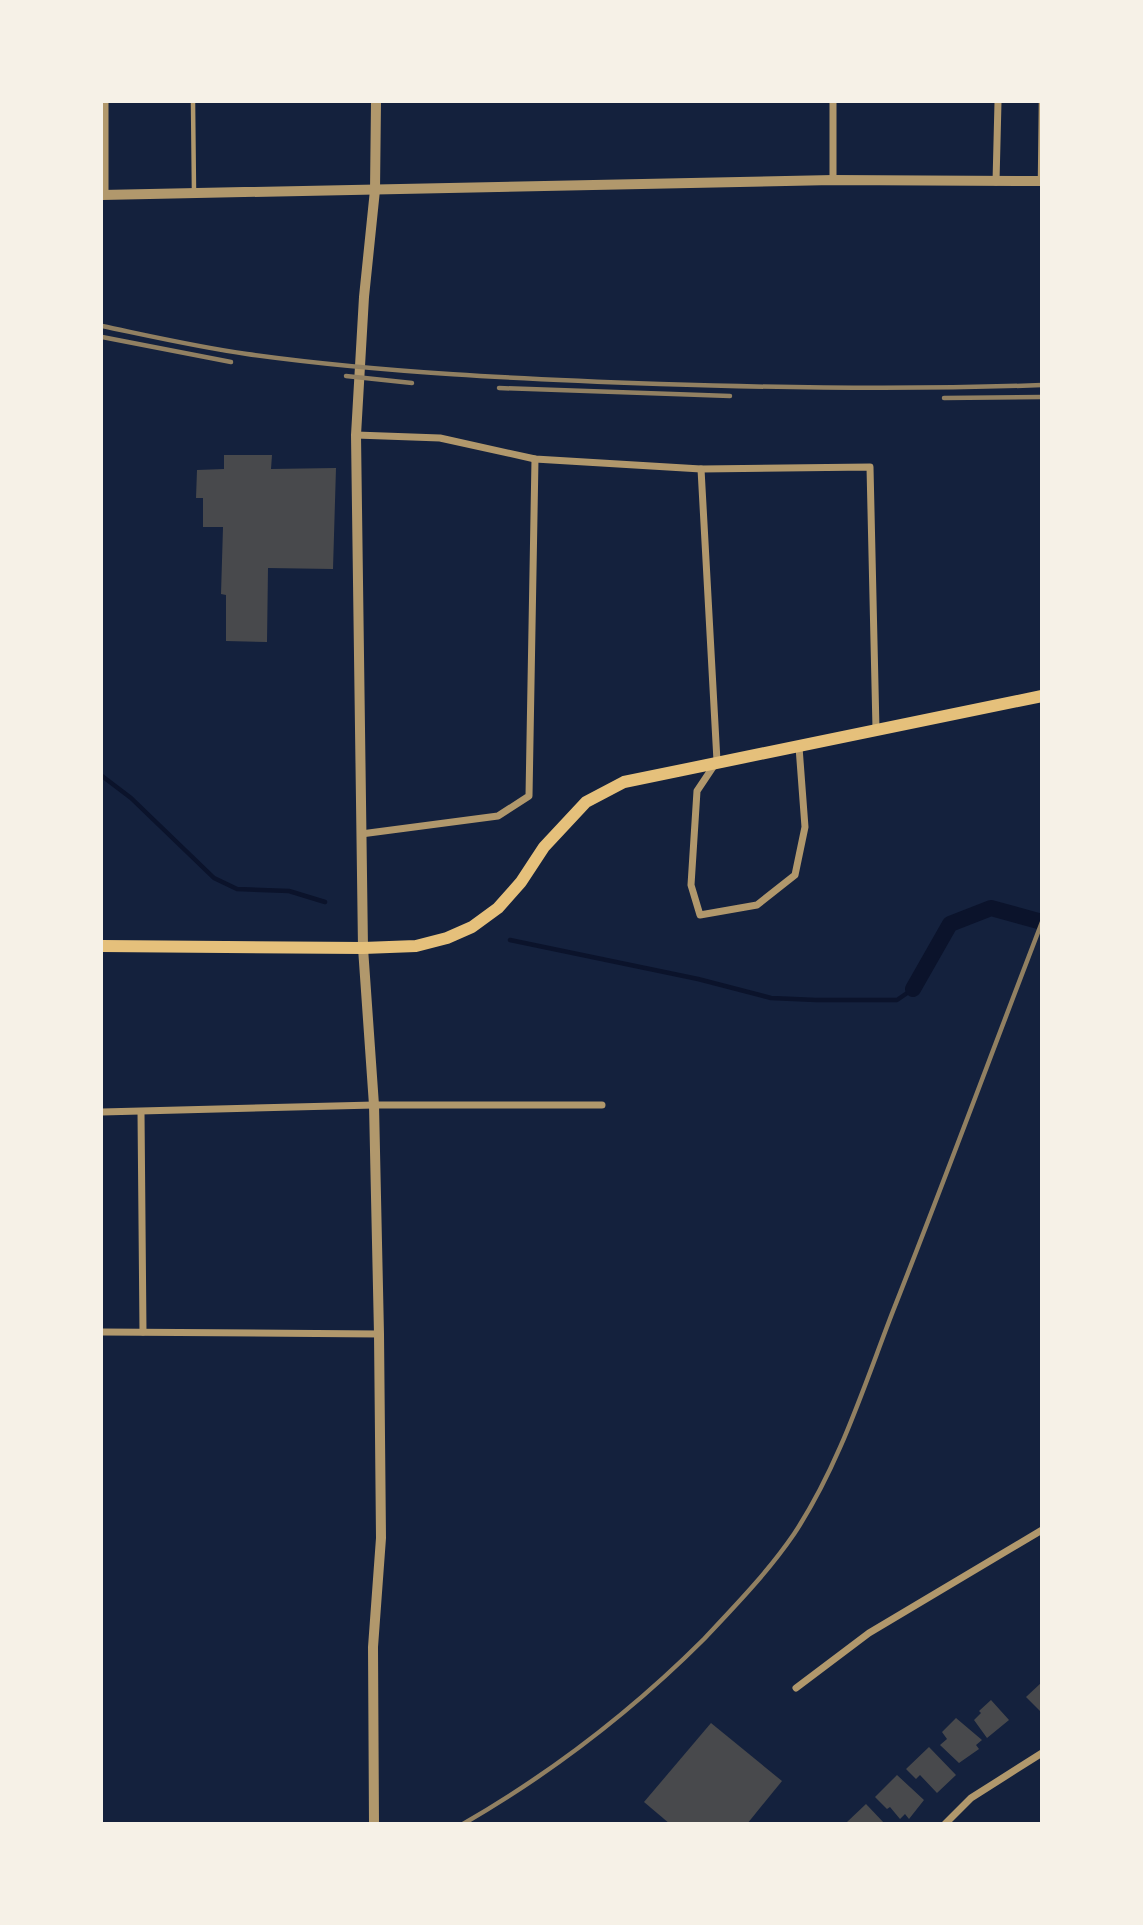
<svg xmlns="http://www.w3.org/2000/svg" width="1143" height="1925" font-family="'Playfair Display',serif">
<rect width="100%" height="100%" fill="#14213d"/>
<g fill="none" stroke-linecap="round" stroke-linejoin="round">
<!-- stream -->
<g stroke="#0b132b" stroke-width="4.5">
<polyline points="102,776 131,798 214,878 237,889 289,891 325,902"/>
<polyline points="510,940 698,979 771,998 816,1000 897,1000 913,989"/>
</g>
<!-- canal -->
<polyline stroke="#0b132b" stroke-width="16" points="913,989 950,924 991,908 1042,922"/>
</g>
<!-- building -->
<g fill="#48494c">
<polygon points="224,455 272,455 271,469 336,468 333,569 268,568 267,642 226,641 226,595 221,594 223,527 203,527 203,498 196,498 197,470 224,469"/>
<polygon points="1042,1682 1042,1713 1026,1697"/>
<polygon points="991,1700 1009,1720 987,1738 974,1720 981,1713 979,1711"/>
<polygon points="956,1718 982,1740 976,1745 979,1749 959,1763 940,1745 947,1739 942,1732"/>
<polygon points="711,1723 782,1781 747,1824 670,1824 644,1802"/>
<polygon points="929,1747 956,1775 937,1793 920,1775 916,1779 906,1769"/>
<polygon points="897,1775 924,1800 909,1819 905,1814 900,1819 890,1807 887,1809 875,1797"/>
<polygon points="866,1804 885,1824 849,1824 847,1822"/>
</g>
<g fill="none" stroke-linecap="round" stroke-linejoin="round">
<!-- service -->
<g stroke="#b1986c" stroke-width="4.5">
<polyline points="193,102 194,192"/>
<polyline points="1040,180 1041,102"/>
</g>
<!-- minor -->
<g stroke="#b1986c" stroke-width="7">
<polyline points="105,102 105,195"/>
<polyline points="833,102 833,180"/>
<polyline points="996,182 998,102"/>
<polyline points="356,435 440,438 535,459 701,469 870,467 876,729"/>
<polyline points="701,469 717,761 697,791 691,885 700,915 757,905 795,875 805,827 799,747"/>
<polyline points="361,834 498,816 529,796 535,459"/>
<polyline points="102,1112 374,1105 602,1105"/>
<polyline points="141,1112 143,1332"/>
<polyline points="102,1332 379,1334"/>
<polyline points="796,1688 869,1633 1042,1530"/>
<polyline points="945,1824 971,1798 1042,1753"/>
</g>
<!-- tertiary -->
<g stroke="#b1986c" stroke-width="10">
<polyline points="102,195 833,180 1042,181"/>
<polyline points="374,1824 373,1647 381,1538 379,1334 374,1105 363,948 356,435 364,297 375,190 376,102"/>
</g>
<!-- secondary -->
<polyline stroke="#e5c07b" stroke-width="12" points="102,946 363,948 416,946 447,938 472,927 498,908 521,882 544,847 586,802 624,782 1042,696"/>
<!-- rail -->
<g stroke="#918062" stroke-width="4.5">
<path d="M102,326C150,336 198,347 247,354C384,373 522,379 660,384C787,388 914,390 1042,385"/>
<polyline points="102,337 231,362"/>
<polyline points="346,376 412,383"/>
<polyline points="499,388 730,396"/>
<polyline points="944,398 1042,397"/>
<path d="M463,1824C553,1772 631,1712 704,1639C736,1605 768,1572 794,1534C839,1466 864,1386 893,1311C944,1182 992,1052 1042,922"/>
</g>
</g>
<!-- border -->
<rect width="1143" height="1925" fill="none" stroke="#f6f1e7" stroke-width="206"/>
</svg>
